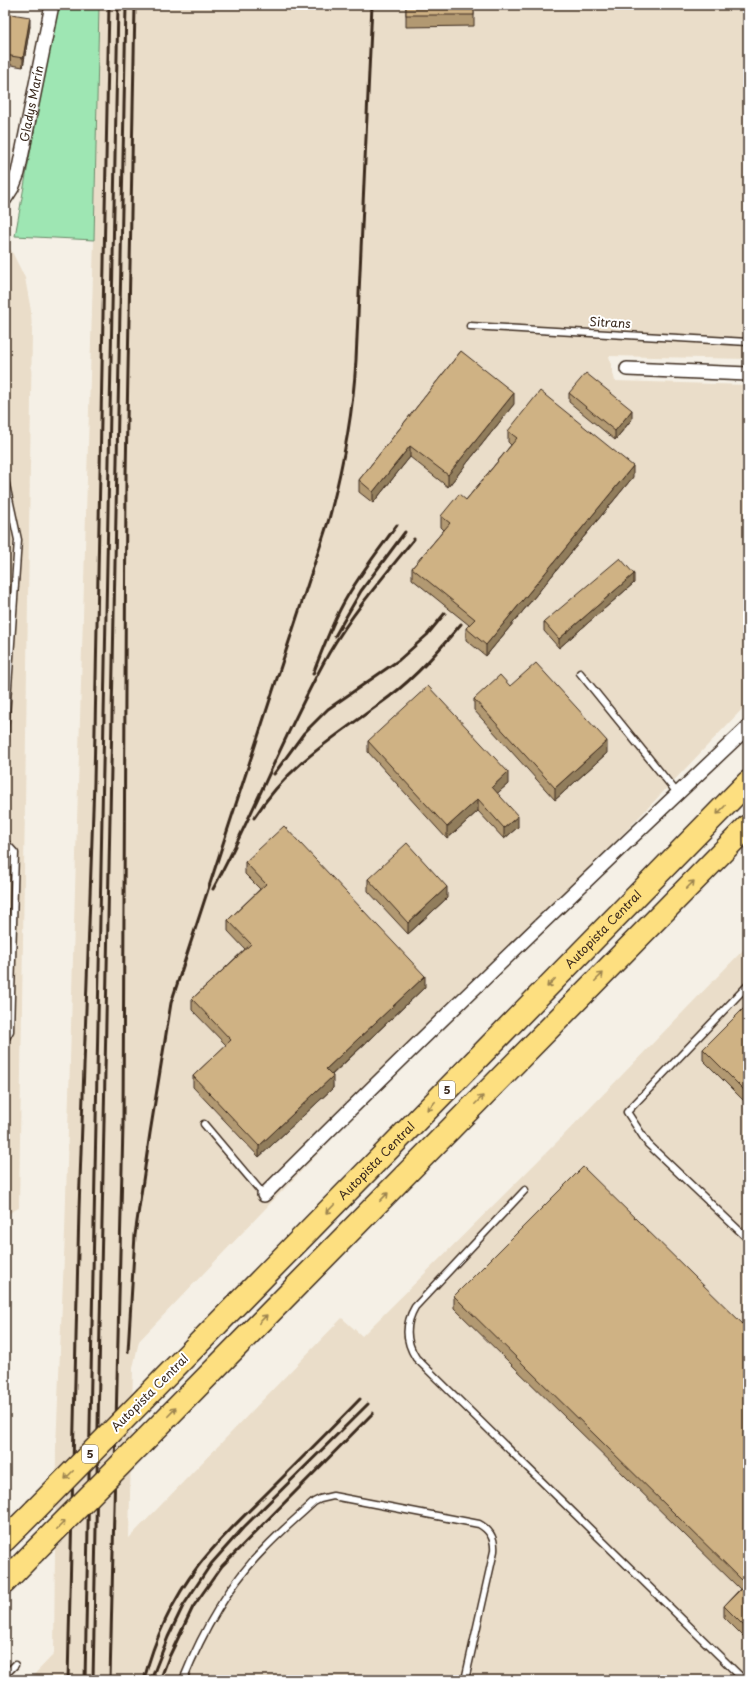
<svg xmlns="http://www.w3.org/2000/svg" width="753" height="1685" font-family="'Playpen Sans',sans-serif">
<rect width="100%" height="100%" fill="#f5f0e6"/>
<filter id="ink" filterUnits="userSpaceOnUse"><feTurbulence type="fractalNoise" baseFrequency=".025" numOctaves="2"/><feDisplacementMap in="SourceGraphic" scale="8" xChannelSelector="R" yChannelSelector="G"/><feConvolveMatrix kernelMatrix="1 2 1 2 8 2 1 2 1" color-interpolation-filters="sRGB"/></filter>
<g filter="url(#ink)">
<!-- built -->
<g fill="#eaddc9">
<polygon points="99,5 748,5 748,359 609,356 615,381 748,385 748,703 139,1341 133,1368 129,1538 342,1318 362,1336 561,1138 748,945 748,1680 29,1680 54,1654 56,1447 65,1232 94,240"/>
<polygon points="5,245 11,250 25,278 31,311 32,331 19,1208 5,1215"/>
</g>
<!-- green -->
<polygon fill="#9ee6b3" stroke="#6c8868" points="57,5 99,5 94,240 15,236"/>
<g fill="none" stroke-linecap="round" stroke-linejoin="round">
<defs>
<g id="service">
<polyline points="470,326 748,342"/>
<polyline points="5,480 18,540 5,731"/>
<polyline points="580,673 678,794"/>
<polyline points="5,731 5,741"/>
<polyline points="5,842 15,853 10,1031 5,1040"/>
<polyline points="748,985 627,1112 648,1144 748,1239"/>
<polyline points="204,1124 264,1195"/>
<path d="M525,1190L415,1307C405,1324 405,1341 416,1358L744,1680"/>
<polyline points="5,1675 15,1665"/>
<path d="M183,1680C202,1633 228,1585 265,1548C280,1532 298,1517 314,1502L320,1499L333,1496L479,1524C490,1530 495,1539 494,1551L465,1680"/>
</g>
<g id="minor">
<path id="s1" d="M5,199L12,188L18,173L52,5"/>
<polyline points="627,369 748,374"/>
<path d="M264,1195C423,1036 585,881 748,727"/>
</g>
<g id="motorway">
<path id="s2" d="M146,1397L748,782"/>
<polyline points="145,1440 748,826"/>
<polyline points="5,1540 35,1510"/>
<polyline points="5,1582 34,1552"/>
</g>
</defs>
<!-- service casing -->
<use href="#service" stroke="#3b2a1e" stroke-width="9"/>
<!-- minor casing -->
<use href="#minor" stroke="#3b2a1e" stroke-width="16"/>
<!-- motorway casing -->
<use href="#motorway" stroke="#3b2a1e" stroke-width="25"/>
<!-- service -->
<use href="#service" stroke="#fff" stroke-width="6"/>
<!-- minor -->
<use href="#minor" stroke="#fff" stroke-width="13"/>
<!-- motorway -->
<use href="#motorway" stroke="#fddf80" stroke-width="22"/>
<!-- rail -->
<g stroke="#3b2a1e" stroke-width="3">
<polyline points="335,636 361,591 405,532"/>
<path d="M313,674C322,650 331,626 343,604C358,576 378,551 397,525"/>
<polyline points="274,774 304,733 328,709 399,660 427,635 445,613"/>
<path d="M254,818C290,762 337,736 389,697C417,676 439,650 461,624"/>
<path d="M213,889C255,812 286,729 329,653C353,612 384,576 414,539"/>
<path d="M128,1352L135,1235L150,1133L171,1003L329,519C343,466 353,415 356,360L372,5"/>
<polyline points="68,1680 79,1209 94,782 109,5"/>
<polyline points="85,1680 118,5"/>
<polyline points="93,1680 126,5"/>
<polyline points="110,1680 123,1125 126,474 135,5"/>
<path d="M144,1680C154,1640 173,1598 199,1565C220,1538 246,1514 270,1490C300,1460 330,1430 360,1399"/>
<polyline points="151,1680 168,1637 183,1606 211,1564 243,1528 368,1404"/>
<polyline points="160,1680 169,1657 193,1607 222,1566 373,1413"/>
</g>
<defs>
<g id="motorway-bridge">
<polyline points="35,1510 146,1397"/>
<polyline points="34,1552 145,1440"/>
</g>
</defs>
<!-- motorway-bridge casing -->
<use href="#motorway-bridge" stroke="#3b2a1e" stroke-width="25" stroke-linecap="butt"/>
<!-- motorway-bridge -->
<use href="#motorway-bridge" stroke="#fddf80" stroke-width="22"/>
</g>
<!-- wall -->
<g fill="#b29972" stroke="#3b2a1e">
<polygon points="406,5 474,5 474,26 406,27"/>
<polygon points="5,13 30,26 23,67 5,64"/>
<polygon points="461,351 514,404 448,487 410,457 373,503 359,492 359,480"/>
<polygon points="569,393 632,419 615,440 569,402"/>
<polygon points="508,431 633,477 486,656 466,640 466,628 469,625 412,579 412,568 444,530 441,527 441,516 466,500 511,445 508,442"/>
<polygon points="634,583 559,648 544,631 544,622"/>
<polygon points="510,686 607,753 555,800 474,710 474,699"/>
<polygon points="368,741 508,784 497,793 518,827 504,839 478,811 447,839 368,752"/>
<polygon points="245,862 425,987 332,1075 333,1088 259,1157 193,1087 193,1076 226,1045 192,1010 192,999 245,949 228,931 228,920 260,889 245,874"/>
<polygon points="368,879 447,898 408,934 368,891"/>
<polygon points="748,1004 748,1105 703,1060 703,1049"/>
<polygon points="454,1296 748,1329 748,1641 724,1617 724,1606 740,1589 454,1308"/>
</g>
<!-- shaded-wall -->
<g fill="#917d5c" stroke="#3b2a1e">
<polygon points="30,17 30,26 23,67 23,58"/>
<polygon points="8,106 8,115 5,132 5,123"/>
<polygon points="514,393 514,404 448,487 448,475"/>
<polygon points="632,410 632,419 615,440 615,431"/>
<polygon points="410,446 410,457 373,503 373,492"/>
<polygon points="633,466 633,477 486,656 486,645"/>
<rect x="5" y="517" width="1" height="9"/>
<polygon points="634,574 634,583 559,648 559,639"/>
<polygon points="607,741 607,753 555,800 555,788"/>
<polygon points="508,772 508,784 492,798 492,787"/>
<polygon points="478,799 478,811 447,839 447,827"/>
<polygon points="518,816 518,827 504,839 504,828"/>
<polygon points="447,887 447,898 408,934 408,923"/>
<polygon points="425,976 425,987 326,1080 326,1069"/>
<polygon points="333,1076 333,1088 259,1157 259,1146"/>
</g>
<!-- building -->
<g fill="#cfb284" stroke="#3b2a1e">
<rect x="406" y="5" width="68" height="10"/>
<polygon points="5,13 30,17 23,58 5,55"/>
<polygon points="5,106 8,106 5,123"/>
<polygon points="461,351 514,393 448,475 410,446 373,492 359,480"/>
<polygon points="586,373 632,410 615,431 569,393"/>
<polygon points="540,391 633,466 486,645 466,628 475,619 412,568 450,523 441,516 459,494 466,500 517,438 508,431"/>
<polygon points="620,558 634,574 559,639 544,622"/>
<polygon points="536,663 607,741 555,788 474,699 500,675 510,686"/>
<polygon points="428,686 508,772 492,787 518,816 504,828 478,799 447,827 368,741"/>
<polygon points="284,826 425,976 326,1069 333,1076 259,1146 193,1076 231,1040 192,999 251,944 228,920 266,884 245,862"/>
<polygon points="407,843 447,887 408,923 368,879"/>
<polygon points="748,1004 748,1094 703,1049"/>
<polygon points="583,1167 748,1329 748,1630 724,1606 746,1584 454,1296"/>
</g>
<!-- one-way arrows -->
<defs><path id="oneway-shaft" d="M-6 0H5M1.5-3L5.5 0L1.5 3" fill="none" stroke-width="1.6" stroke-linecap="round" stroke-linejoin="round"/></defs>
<g stroke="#9c844f">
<use href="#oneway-shaft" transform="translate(721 810) rotate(134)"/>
<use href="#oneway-shaft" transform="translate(690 885) rotate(-45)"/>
<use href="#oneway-shaft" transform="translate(599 977) rotate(-45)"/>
<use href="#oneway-shaft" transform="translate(551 983) rotate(134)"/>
<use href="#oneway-shaft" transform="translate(479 1100) rotate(-45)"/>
<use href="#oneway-shaft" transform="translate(431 1106) rotate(134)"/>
<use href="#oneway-shaft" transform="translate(384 1197) rotate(-46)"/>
<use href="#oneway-shaft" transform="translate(330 1209) rotate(134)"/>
<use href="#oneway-shaft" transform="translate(263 1319) rotate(-46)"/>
<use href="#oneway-shaft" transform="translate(172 1412) rotate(-46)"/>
<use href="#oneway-shaft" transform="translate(69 1475) rotate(135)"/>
<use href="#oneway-shaft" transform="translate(61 1525) rotate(-45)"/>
</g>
</g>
<g text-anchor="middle" stroke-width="4" stroke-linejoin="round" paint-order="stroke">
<!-- shield labels -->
<g fill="#fff" stroke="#766a62" stroke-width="1">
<rect x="439" y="1081" width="16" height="18" rx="3"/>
<rect x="82" y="1445" width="16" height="18" rx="3"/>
</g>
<g font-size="11" font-weight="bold" fill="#3b2a1e">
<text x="447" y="1094">5</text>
<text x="90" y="1458">5</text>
</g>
<!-- street labels -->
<g font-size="12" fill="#3b2a1e" stroke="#fff">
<text dy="4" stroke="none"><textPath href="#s1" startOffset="100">Gladys Marín</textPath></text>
<text transform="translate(610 323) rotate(3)" y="4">Sitrans</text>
<text dy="4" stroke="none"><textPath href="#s2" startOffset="654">Autopista Central</textPath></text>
<text dy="4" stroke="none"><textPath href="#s2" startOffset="330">Autopista Central</textPath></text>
<text transform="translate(150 1393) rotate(-45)" y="4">Autopista Central</text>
</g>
</g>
<!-- margin -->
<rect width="753" height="1685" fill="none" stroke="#fff" stroke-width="20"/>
<rect x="10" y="10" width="733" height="1665" fill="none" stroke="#3b2a1e" stroke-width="1.5" filter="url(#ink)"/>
</svg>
